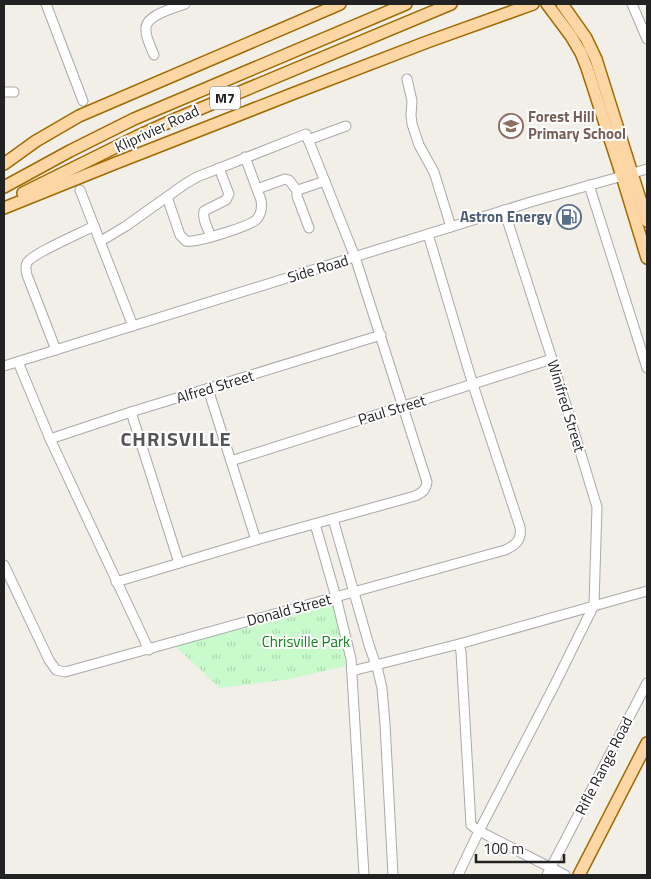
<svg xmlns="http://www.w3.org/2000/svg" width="651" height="879" font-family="'Titillium Web',sans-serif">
<defs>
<pattern id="park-tufts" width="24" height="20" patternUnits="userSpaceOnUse" patternTransform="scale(1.25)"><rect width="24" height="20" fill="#c8facc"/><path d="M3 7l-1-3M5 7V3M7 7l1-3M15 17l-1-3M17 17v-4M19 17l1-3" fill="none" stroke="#acd6af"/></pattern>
</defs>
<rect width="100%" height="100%" fill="#f2efe9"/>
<!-- park -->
<path fill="url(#park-tufts)" d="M324,604C327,604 329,603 332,606C339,612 344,655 346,666L290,679L220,688L174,645Z"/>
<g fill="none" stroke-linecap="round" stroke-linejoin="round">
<defs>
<g id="minor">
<polyline points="46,4 83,101"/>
<polyline points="632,4 647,39"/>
<path d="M154,55C151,47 145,37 146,28C146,15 174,8 185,4"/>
<polyline points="407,79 412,101 411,115 412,124 419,145 434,172 451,227"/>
<polyline points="4,92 14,92"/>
<polyline points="308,140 346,126"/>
<polyline points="589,185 647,368"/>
<polyline points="257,189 285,179 289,180 295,188 298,190 325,181"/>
<polyline points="80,190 133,326"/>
<polyline points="297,190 297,196 309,228"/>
<path d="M167,197L180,235L186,241C196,243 251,226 257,219C262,213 262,206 261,200L245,157"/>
<path d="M211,237C208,229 202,219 204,211L226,200L229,194L219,168"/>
<path d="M101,241L126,226L185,184L197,177L306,134L355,257L427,482C426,490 422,493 415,496L256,540L116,582"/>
<path d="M56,350L27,275C26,271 25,267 27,263C31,254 83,232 94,226"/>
<polyline points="18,362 50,439 149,650"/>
<polyline points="4,366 534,201 647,169"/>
<polyline points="208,389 256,540"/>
<polyline points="131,412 179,563"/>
<polyline points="50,439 131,412 381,335"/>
<polyline points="231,461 552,359"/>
<polyline points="333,519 369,645 378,671 382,688 385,724 393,875"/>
<polyline points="315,524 336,597 351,659 364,875"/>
<path d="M4,565L49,660L56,670L65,672L505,550C516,545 522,540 520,527L473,385L428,234"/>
<polyline points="459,644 461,652 471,825 479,831 565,875"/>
<polyline points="352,671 459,644 647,591"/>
<polyline points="458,875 479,831 554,686 594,605 597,507 552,359 504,210"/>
<polyline points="547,875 647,683"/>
</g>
<g id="major">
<polyline points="547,4 571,36 581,53 587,68 622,176 647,258"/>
<polyline points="562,4 586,38 596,59 647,221"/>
<polyline points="4,164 36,141 79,116 340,4"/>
<polyline points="4,187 70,151 134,119 406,4"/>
<polyline points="23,193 138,136 178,118 451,4"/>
<polyline points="4,208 116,163 292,94 427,42 533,4"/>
<polyline points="579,875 647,743"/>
</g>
</defs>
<!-- minor casing -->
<use href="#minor" stroke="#a9a9a9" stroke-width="11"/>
<!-- major casing -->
<use href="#major" stroke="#a06b00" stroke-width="14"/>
<!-- minor -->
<use href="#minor" stroke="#fff" stroke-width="9"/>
<!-- major -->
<use href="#major" stroke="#fcd6a4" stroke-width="11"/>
</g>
<!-- icons -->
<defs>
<symbol id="school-ring" viewBox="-11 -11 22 22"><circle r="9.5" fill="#fff" stroke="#8d6e63" stroke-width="1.5"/><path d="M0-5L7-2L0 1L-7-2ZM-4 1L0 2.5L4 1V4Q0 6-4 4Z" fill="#8d6e63"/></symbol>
<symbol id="fuel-ring" viewBox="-11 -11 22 22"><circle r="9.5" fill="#fff" stroke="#5c6f8a" stroke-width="1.5"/><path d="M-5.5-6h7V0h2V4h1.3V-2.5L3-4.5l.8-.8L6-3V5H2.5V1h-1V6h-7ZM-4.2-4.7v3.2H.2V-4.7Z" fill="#5c6f8a"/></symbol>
</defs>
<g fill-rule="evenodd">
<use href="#school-ring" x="497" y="112" width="28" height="28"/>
<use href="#fuel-ring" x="555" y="203" width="28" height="28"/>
</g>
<g text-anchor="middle" stroke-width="4" stroke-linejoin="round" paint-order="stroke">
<!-- shield labels -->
<rect fill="#fff" stroke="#646464" stroke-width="1" x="210" y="86.5" width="30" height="23" rx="4"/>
<g font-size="14" font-weight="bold" fill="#222">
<text x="225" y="103">M7</text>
</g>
<!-- education labels -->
<g font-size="15" font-weight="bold" fill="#785e54" stroke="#fff" text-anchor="start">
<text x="528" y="122">Forest Hill<tspan x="528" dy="17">Primary School</tspan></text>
</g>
<!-- street labels -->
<g font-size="15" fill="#222" stroke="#fff">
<text transform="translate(157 129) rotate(-25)" y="5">Kliprivier Road</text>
<text transform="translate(318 269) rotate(-17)" y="5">Side Road</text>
<text transform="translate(215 387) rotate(-17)" y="5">Alfred Street</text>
<text transform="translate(566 406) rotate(73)" y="5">Winifred Street</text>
<text transform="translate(392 410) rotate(-17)" y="5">Paul Street</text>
<text transform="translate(289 610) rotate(-15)" y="5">Donald Street</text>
<text transform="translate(604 766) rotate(-63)" y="5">Rifle Range Road</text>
</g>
<!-- service labels -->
<g font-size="15" font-weight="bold" fill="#4e5e75" stroke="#fff" text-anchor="end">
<text x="552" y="222">Astron Energy</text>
</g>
<!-- park labels -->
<g font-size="15" fill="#0c8416" stroke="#fff">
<text x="306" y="647">Chrisville Park</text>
</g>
<!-- district labels -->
<g font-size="20" font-weight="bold" letter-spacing="1" fill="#555" stroke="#fff">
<text x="176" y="446">CHRISVILLE</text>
</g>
</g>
<!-- border -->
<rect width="651" height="879" fill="none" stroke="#222222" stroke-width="10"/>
<!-- scale -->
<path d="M476 854v8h88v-8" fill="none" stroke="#222222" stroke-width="2.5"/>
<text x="483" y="854" font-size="15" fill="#222222" stroke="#ffffff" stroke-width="4" paint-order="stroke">100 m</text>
</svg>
